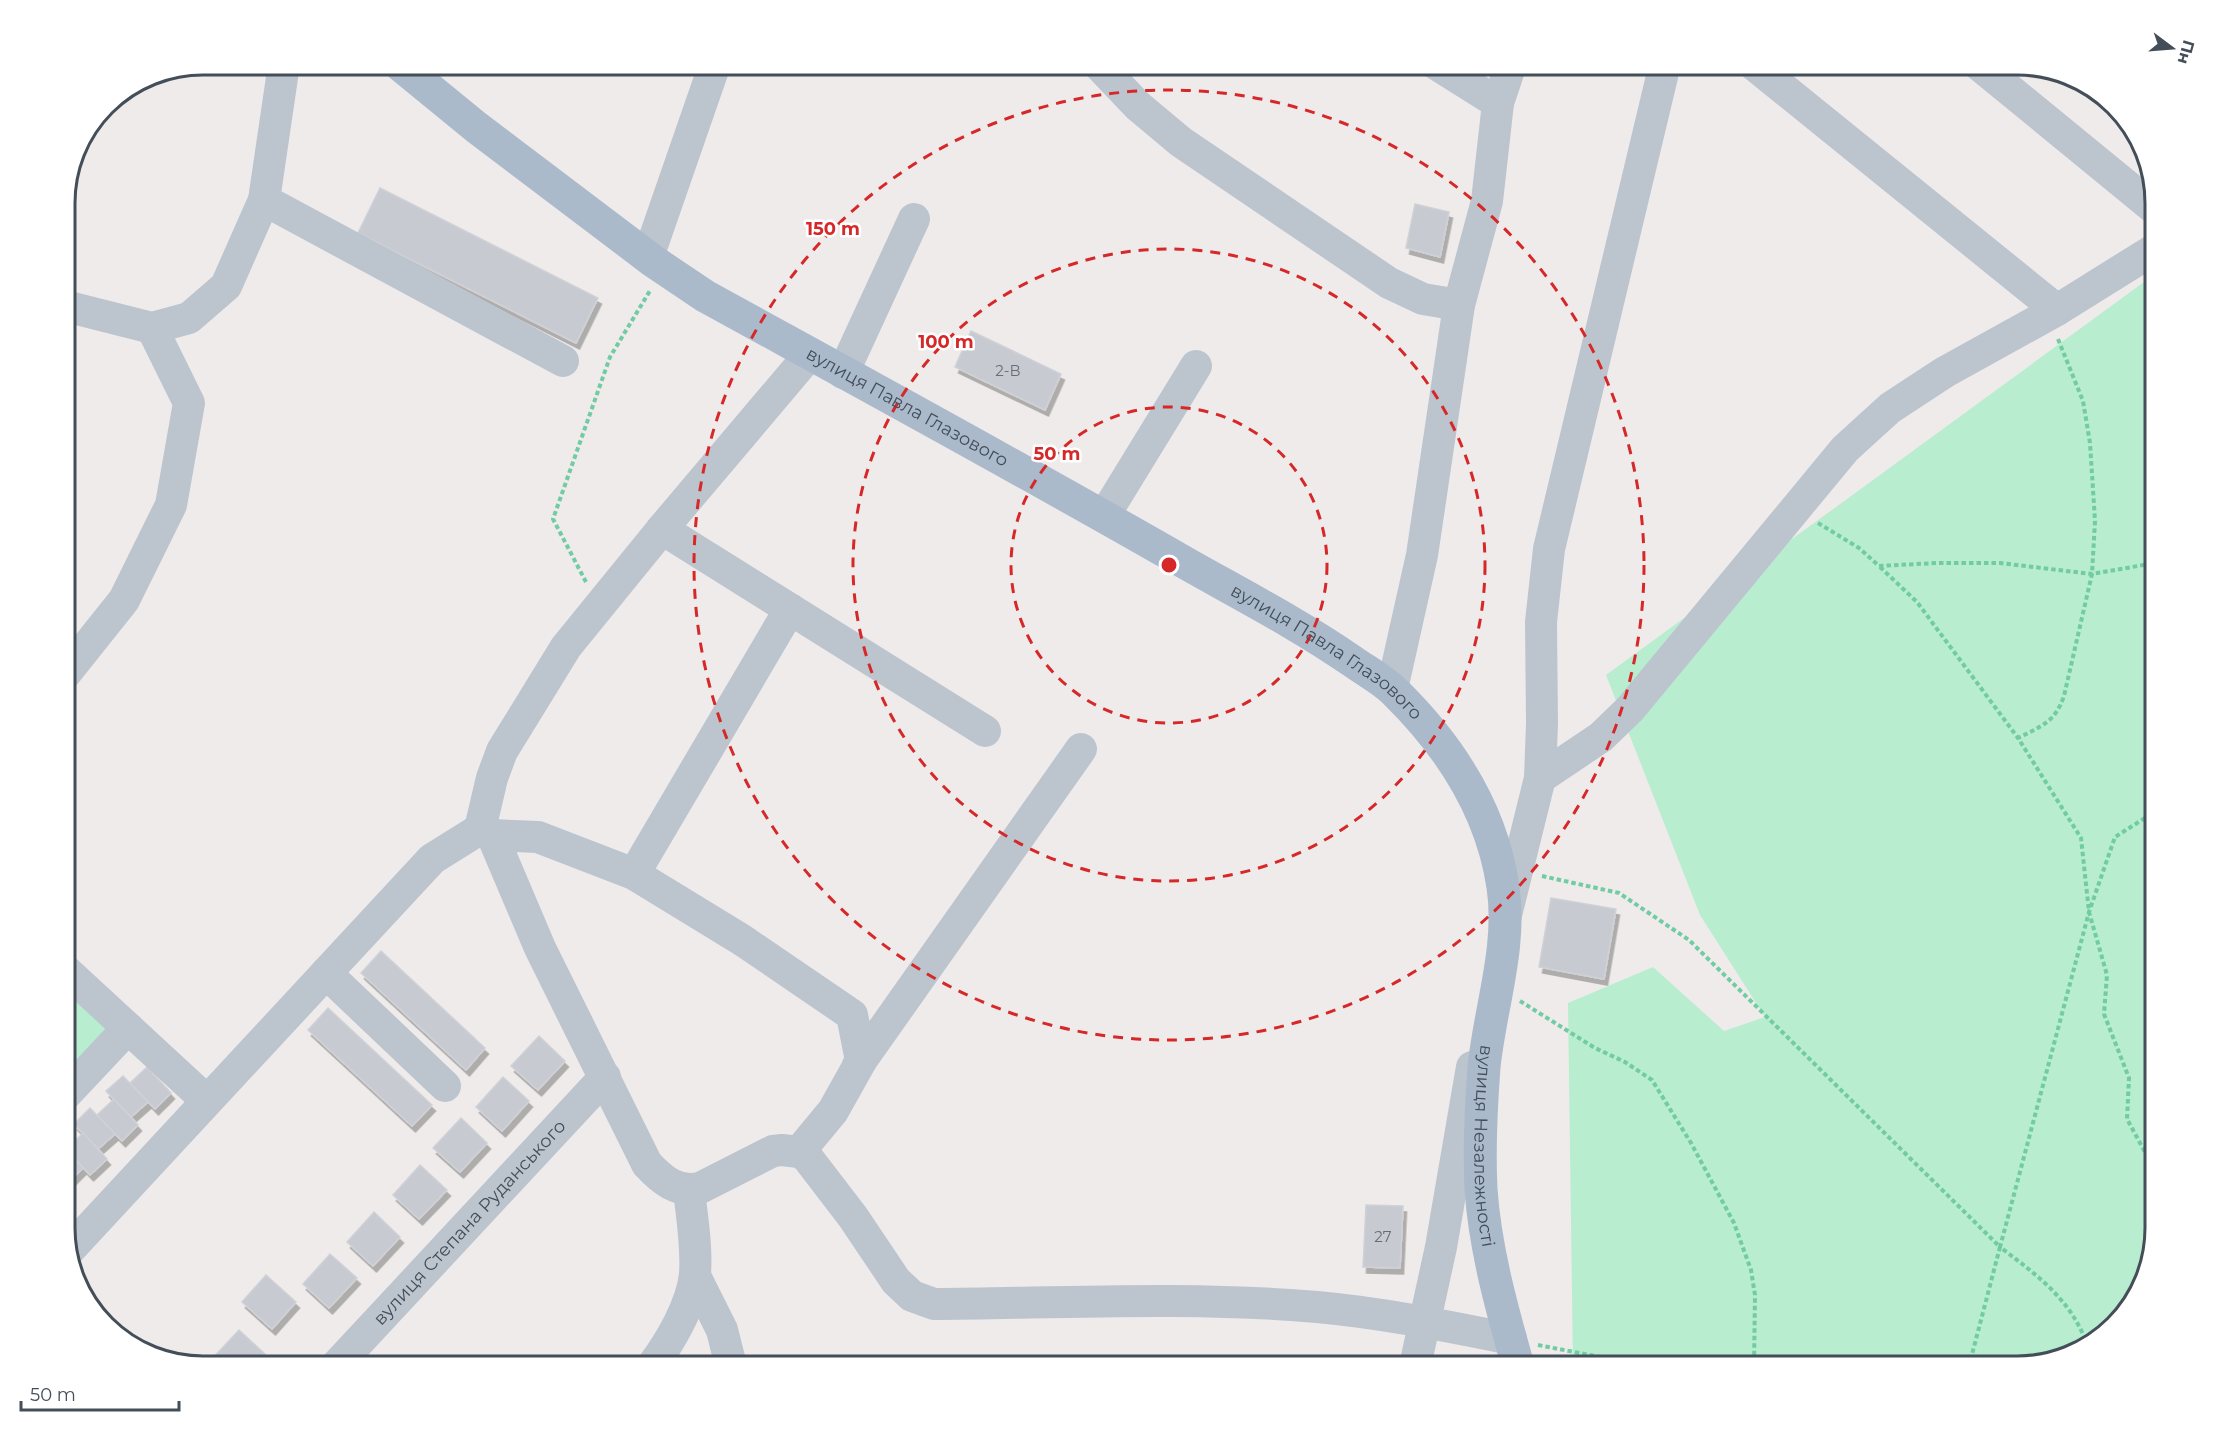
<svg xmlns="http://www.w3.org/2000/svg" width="2220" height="1431" font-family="Montserrat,sans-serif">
<defs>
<filter id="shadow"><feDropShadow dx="3.5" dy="6" stdDeviation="0" flood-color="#0004"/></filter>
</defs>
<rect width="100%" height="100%" fill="#efebeb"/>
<!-- green -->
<g fill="#b8edcf">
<polygon points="2155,274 2155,1228 2132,1305 2086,1348 2017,1366 1573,1366 1568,1003 1653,967 1724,1031 1765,1017 1700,915 1606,675"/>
<polygon points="65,984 107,1030 65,1080"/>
</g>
<!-- building -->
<g fill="#c8cad1" stroke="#cfd1d7" stroke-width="1.5" filter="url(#shadow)">
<polygon points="380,188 598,298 576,343 358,233"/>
<polygon points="1415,204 1449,212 1440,257 1406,248"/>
<polygon points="971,331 1061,374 1045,410 955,367"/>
<polygon points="1551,898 1616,909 1604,979 1539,967"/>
<polygon points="381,951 485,1048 466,1070 361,973"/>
<polygon points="328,1008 432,1105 412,1126 308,1030"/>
<polygon points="539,1036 565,1061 538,1090 511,1066"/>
<polygon points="147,1067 171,1093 155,1109 130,1083"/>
<polygon points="123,1076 148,1102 131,1117 106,1091"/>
<polygon points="503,1077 529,1101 502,1131 476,1107"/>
<polygon points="114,1099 138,1125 122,1141 97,1115"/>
<polygon points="90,1108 115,1134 98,1149 74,1124"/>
<polygon points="461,1118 487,1143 460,1172 433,1148"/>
<polygon points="83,1133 107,1159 90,1175 66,1149"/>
<polygon points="65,1148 83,1168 67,1184 65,1182"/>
<polygon points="420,1165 447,1190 419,1219 393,1195"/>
<polygon points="1366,1205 1403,1206 1400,1268 1363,1267"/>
<polygon points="374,1212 400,1237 373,1266 347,1242"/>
<polygon points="330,1254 357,1278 329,1308 303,1284"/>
<polygon points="266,1275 296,1302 272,1329 242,1302"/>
<polygon points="239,1330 265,1354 254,1366 218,1366 211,1360"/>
</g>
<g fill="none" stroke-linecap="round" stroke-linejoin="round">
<!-- path -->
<g stroke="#71cba3" stroke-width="4" stroke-dasharray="4.5 3" stroke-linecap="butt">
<path d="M2058,339L2083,401L2090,443L2095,521L2092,574L2064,696C2055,722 2042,726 2018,738L2081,838L2089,912L2107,975L2104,1014L2129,1078L2127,1119L2152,1165L2155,1182"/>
<polyline points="1818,523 1859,548 1879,566 1937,563 2000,563 2092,574 2155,563"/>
<polyline points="1880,567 1917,602 2018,738"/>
<polyline points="586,582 553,519 610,357 651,289"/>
<polyline points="1542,876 1619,893 1689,940 2000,1247 1969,1366"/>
<polyline points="1520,1001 1595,1048 1625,1062 1652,1080 1691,1143 1734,1223 1751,1270 1755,1295 1754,1366"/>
<polyline points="1538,1345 1631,1363 1659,1366"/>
<path d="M2088,1347C2072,1300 2038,1276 2000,1247L2089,912L2115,837L2145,818L2155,816"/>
</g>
<!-- minor -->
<g stroke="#bcc5ce" stroke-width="32">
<polyline points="284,64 264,200 563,361"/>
<polyline points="1098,64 1138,106 1181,142 1389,283 1423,299 1459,305"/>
<polyline points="1436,64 1498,103"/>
<polyline points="1753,64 2057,310"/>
<polyline points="1978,64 2155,209"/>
<polyline points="648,257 715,64"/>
<polyline points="65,306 152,328 189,318 226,286 264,200"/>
<polyline points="810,354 662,529 985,731"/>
<polyline points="843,373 914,219"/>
<polyline points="1104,516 1196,366"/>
<polyline points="65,674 124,600 171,505 189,403 152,328"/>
<polyline points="1392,689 1422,555 1459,305 1487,201 1498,103 1511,64"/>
<polyline points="1540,778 1601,737 1630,709 1845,449 1890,408 1945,372 2057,310 2155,249"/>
<polyline points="480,829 492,778 502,751 566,647 662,529"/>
<polyline points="492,835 538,837 634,874 742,940 852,1015 861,1061 833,1111 799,1152"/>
<polyline points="634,874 790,609"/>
<polyline points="1506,915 1540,778 1542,723 1541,622 1549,549 1665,64"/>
<polyline points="65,970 207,1101"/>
<polyline points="326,973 445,1086"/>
<polyline points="858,1065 1081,749"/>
<polyline points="65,1095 128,1028"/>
<path d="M69,1250L432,859L480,829L492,835L540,948L647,1164C662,1180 677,1193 700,1188L773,1151L782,1150L799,1152L807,1157L853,1217L896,1281L912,1296L934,1304C1062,1303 1190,1296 1317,1307C1383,1313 1446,1326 1511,1339"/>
<polyline points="695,1276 722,1330 731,1366"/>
<path id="s1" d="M336,1366L605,1077"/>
<path d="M652,1366C670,1342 692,1305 695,1274C697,1246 692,1218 689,1190"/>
<polyline points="1415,1366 1441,1247 1472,1067"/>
</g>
<!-- major -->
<path stroke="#abbacb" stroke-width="33" id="s2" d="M399,64L476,127L653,261L705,296C867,385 1029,473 1189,565C1244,596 1300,625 1352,661C1366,671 1383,680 1395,692C1449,745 1492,811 1503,887C1512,947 1490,1008 1484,1067C1481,1107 1479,1149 1481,1189C1485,1249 1502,1309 1518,1366"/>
</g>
<!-- distance rings -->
<g fill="none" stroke="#d62828" stroke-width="3" stroke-dasharray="10 8">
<circle cx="1169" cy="565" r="158"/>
<circle cx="1169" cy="565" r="316"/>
<circle cx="1169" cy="565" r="475"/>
</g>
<g text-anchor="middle" stroke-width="5" stroke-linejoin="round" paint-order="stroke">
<!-- number labels -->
<g font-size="15" fill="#656d77">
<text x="1008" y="376">2-В</text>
<text x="1383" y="1242">27</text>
</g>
<!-- street labels -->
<g font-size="18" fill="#444e59" stroke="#fff">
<text dy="6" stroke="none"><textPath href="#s2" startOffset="615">вулиця Павла Глазового</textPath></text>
<text dy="6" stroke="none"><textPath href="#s2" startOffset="1101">вулиця Павла Глазового</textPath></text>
<text dy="6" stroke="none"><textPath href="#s2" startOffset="1668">вулиця Незалежності</textPath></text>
<text dy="6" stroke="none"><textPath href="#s1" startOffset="196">вулиця Степана Руданського</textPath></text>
</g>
</g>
<!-- crop -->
<path d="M0 0H2220V1431H0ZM203 75H2017A128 128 0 0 1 2145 203V1228A128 128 0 0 1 2017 1356H203A128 128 0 0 1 75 1228V203A128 128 0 0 1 203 75Z" fill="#fff" fill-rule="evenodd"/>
<path fill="none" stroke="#444e59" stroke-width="3" d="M203 75H2017A128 128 0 0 1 2145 203V1228A128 128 0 0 1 2017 1356H203A128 128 0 0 1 75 1228V203A128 128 0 0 1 203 75Z"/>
<circle cx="1169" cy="565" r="9" fill="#d62828" stroke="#fff" stroke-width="3"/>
<g font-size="18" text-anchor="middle" font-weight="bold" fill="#d62828" stroke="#fff" stroke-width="5" stroke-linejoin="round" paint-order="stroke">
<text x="833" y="235">150 m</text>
<text x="946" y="348">100 m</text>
<text x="1057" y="460">50 m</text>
</g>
<!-- north arrow -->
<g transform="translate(2172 48) rotate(106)" stroke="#ffffff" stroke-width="4.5" paint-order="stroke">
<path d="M0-4.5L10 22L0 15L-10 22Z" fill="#444e59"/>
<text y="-9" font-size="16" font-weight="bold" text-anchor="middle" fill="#444e59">Пн</text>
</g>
<!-- scale -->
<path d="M21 1401v9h158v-9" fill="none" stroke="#444e59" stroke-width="3"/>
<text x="30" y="1401" font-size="18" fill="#444e59" stroke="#ffffff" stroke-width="4.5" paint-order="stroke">50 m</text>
</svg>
